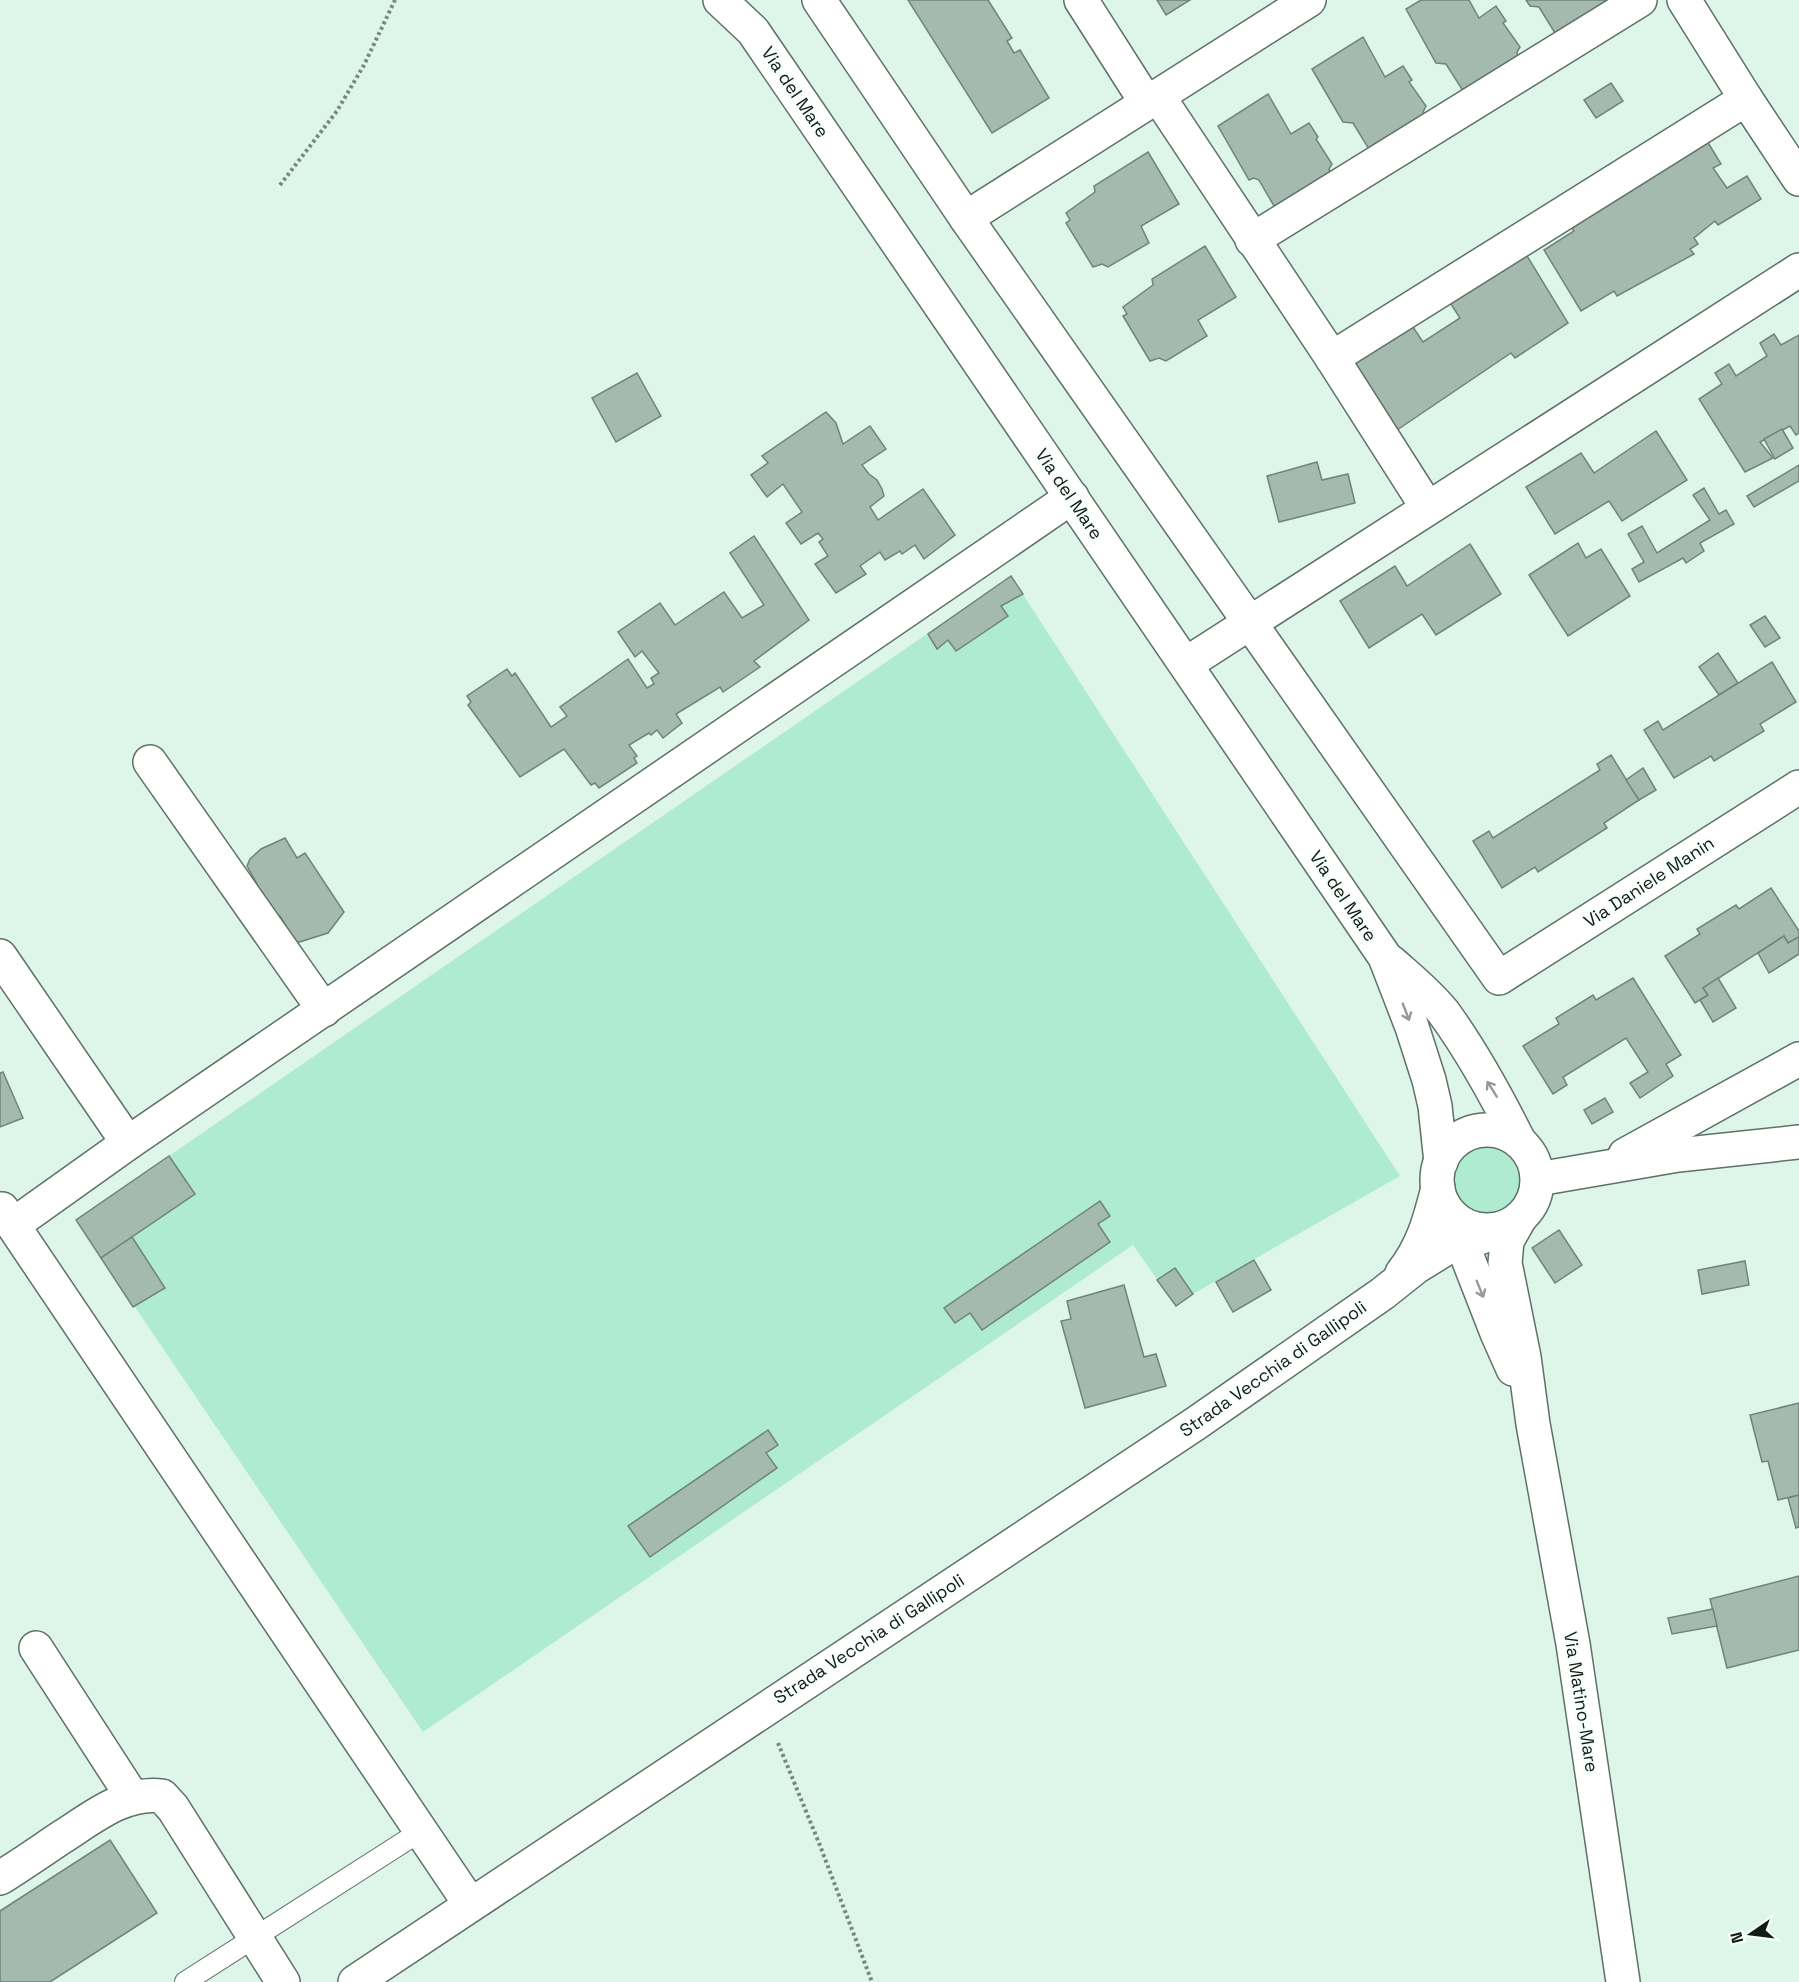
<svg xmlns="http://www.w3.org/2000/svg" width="1799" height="1982" font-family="'Space Grotesk',sans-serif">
<rect width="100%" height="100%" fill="#def5ea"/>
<!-- green -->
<g fill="#afebce">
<polygon points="1011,576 1400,1176 1193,1294 1176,1306 1133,1245 423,1732 76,1220"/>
<circle cx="1487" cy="1181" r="36"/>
</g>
<!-- building -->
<g fill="#a4baaf" stroke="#6f847a" stroke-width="1.5">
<polygon points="908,0 988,0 1012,38 1007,41 1014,53 1020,50 1049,98 992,133"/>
<polygon points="1157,0 1190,0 1166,15"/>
<polygon points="1421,0 1469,0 1479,18 1496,6 1506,21 1503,23 1520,47 1517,52 1518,57 1465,94 1446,64 1436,63 1406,9"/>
<polygon points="1526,0 1611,0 1558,38 1539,7 1530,6"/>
<polygon points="1363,37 1385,77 1403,66 1412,80 1409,82 1426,106 1423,112 1424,117 1372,154 1353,123 1343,122 1312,69"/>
<polygon points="1611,83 1623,101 1596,118 1584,100"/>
<polygon points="1268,94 1291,134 1309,123 1318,137 1316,139 1332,164 1329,169 1330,173 1277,211 1259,180 1254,178 1249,180 1218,126"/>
<polygon points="1704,136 1721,164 1713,168 1727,188 1747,176 1761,199 1718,225 1715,221 1694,238 1698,244 1690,249 1694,254 1617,296 1614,291 1581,311 1544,250 1574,231 1568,221"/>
<polygon points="1148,152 1179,204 1141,226 1149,243 1108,267 1102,264 1093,267 1066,223 1070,220 1066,213 1095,192 1094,186"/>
<polygon points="1205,246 1236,297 1198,320 1207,336 1166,361 1159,358 1150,361 1123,316 1127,314 1123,307 1153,285 1152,279"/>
<polygon points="1524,251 1568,323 1515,358 1511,353 1397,430 1352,360 1411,324 1423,342 1460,318 1447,298"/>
<polygon points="1774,334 1781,345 1799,335 1799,433 1796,435 1790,426 1760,442 1773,458 1745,472 1699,399 1722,384 1715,373 1729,364 1736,376 1767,356 1760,343"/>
<polygon points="637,373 661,416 616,442 592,398"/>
<polygon points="826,412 836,423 843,444 870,426 886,449 862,465 869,474 877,480 882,489 884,496 870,507 878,520 923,489 955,535 924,559 915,545 902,554 900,551 885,560 880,552 860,566 866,574 836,593 815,564 828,556 819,542 823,539 818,533 801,544 786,523 802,512 783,484 767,497 751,475 768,463 762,456"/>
<polygon points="1782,429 1793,448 1775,459 1764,439"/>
<polygon points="1656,431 1687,480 1622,521 1609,501 1555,534 1526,487 1581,453 1594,473"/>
<polygon points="1317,462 1322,480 1348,474 1355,503 1279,522 1267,476"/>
<polygon points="1799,465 1799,481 1754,507 1747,496"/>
<polygon points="1704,488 1719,514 1726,510 1734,524 1700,543 1704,551 1686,563 1683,558 1639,582 1632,569 1644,562 1628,534 1642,526 1657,553 1710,520 1693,495"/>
<polygon points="754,536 809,620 754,661 760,667 723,692 720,687 676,714 682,723 663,738 657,730 651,735 649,733 629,745 637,756 634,758 637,763 599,788 595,783 591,785 564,749 520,777 468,705 471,702 467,696 507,669 512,676 515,673 551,727 567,716 560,707 628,659 647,688 654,684 651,678 659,673 642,651 635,657 618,632 660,603 675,625 724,592 742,618 764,605 730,553"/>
<polygon points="1578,543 1586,558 1601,549 1630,596 1568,636 1529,575"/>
<polygon points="1470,544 1501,594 1436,635 1422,614 1369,648 1340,601 1395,566 1407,586"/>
<polygon points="1011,576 1023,594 1001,606 1008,616 956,651 948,640 937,649 928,634"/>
<polygon points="1765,616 1780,638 1765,647 1750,625"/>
<polygon points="1718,653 1738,683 1719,695 1699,667"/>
<polygon points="1772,662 1796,702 1760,724 1764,731 1714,761 1711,756 1674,778 1644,730 1658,721 1663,730"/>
<polygon points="1611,755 1639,800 1604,823 1607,828 1538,872 1535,867 1502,888 1473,841 1489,831 1493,838 1600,770 1597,764"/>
<polygon points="1643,768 1656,790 1639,800 1626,780"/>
<polygon points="285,838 297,858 305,853 344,912 328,933 296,943 280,916 271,913 260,894 257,884 247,866 250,859 261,849"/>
<polygon points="1771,888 1799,931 1799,937 1788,943 1784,936 1703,988 1708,995 1695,1003 1665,956 1700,934 1697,929 1736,905 1739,909"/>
<polygon points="1784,936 1788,943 1799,937 1799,954 1769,973 1758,953"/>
<polygon points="1633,978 1681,1055 1666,1064 1673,1076 1640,1098 1630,1083 1648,1072 1626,1038 1563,1077 1567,1085 1553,1094 1523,1046 1559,1024 1556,1018 1593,995 1596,1000"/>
<polygon points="1718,978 1736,1008 1713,1022 1700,1000 1708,995 1703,988"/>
<polygon points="3,1072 23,1118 0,1127 0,1073"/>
<polygon points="1605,1098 1613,1112 1592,1124 1584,1110"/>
<polygon points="169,1156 195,1194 101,1258 76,1220"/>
<polygon points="1100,1201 1110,1216 1098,1224 1110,1242 982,1330 970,1313 955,1323 944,1308"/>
<polygon points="1559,1230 1582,1265 1555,1283 1532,1248"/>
<polygon points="132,1237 165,1288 133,1307 101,1258"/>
<polygon points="1254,1260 1271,1290 1233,1312 1216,1282"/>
<polygon points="1745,1261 1749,1285 1702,1294 1698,1270"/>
<polygon points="1175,1268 1193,1294 1176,1306 1157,1280"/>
<polygon points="1124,1285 1144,1357 1156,1354 1166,1386 1085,1408 1061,1321 1071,1319 1067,1301"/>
<polygon points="1799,1403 1799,1495 1778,1500 1768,1461 1762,1462 1750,1415"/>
<polygon points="768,1430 778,1445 766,1453 777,1468 650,1557 628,1526"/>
<polygon points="1799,1495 1799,1527 1796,1528 1788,1498"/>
<polygon points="1799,1576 1799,1650 1727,1668 1710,1599"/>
<polygon points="1713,1609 1717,1626 1672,1634 1668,1618"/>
<polygon points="110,1840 157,1913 50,1982 0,1982 0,1911"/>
</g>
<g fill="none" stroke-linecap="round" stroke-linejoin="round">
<defs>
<polyline id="service" points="185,1982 421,1831"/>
<g id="minor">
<polyline points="819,0 966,218 1499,978 1799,787"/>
<polyline points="1081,0 1146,102"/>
<polyline points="1684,0 1746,99 1799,179"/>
<polyline points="1158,96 1332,358 1427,507"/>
<polyline points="966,218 1309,0"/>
<polyline points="1252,240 1640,0"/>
<polyline points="1332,358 1746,99"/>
<polyline points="1186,664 1799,270"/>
<polyline points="150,762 324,1010"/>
<polyline points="0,956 128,1143"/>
<polyline points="1625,1155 1799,1059"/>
<polyline points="1538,1179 1678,1155 1799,1142"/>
<polyline points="2,1209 470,1904"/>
<polyline points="13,1225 128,1143 1072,497"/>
<polyline points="36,1648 133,1798"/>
<path d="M0,1878C21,1865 41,1851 62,1837C92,1818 124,1791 162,1796L173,1808L283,1982"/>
</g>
<g id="tertiary">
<path d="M1402,1273C1423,1247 1430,1219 1438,1188"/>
<polyline points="355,1982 1195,1424 1382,1294 1416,1267 1445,1249 1482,1237 1493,1230"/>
</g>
<g id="secondary">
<polyline points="720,0 753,31 1385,957 1412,1027 1429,1080 1435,1106 1441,1162"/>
<path d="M1391,962C1409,978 1429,994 1444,1013C1473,1053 1497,1097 1519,1141"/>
<circle cx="1487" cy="1180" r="50"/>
<polyline points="1451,1215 1497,1333 1513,1369"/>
<polyline points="1520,1218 1507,1241 1505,1263 1524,1357 1533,1424 1573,1644 1623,1982"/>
</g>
</defs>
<!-- service casing -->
<use href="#service" stroke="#5d7167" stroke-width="22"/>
<!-- minor casing -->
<use href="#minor" stroke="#5d7167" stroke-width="36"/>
<!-- tertiary casing -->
<use href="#tertiary" stroke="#5d7167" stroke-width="36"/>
<!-- secondary casing -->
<use href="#secondary" stroke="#5d7167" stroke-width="36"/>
<!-- path -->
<g stroke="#788880" stroke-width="4" stroke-dasharray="3 3" stroke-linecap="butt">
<polyline points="280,185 337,111 364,65 395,0"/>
<polyline points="778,1743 819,1843 872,1982"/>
</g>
<!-- service -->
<use href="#service" stroke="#fff" stroke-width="20"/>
<!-- minor -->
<use href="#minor" stroke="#fff" stroke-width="33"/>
<!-- tertiary -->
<use href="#tertiary" stroke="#fff" stroke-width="33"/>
<!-- secondary -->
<use href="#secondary" stroke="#fff" stroke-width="33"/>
</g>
<!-- one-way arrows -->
<defs><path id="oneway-shaft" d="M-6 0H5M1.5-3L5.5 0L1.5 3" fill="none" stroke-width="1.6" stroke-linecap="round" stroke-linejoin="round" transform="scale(1.5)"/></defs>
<g stroke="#959897">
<use href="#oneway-shaft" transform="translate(1406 1012) rotate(69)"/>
<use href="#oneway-shaft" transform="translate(1492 1089) rotate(-122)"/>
<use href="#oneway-shaft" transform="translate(1480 1289) rotate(68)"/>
</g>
<g text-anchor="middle" stroke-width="5" stroke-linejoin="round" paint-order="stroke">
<!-- street labels -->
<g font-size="18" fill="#131b17" stroke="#f6fffa">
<text transform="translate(795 92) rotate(56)" y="6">Via del Mare</text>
<text transform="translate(1069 494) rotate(56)" y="6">Via del Mare</text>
<text transform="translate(1649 882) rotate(-33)" y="6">Via Daniele Manin</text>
<text transform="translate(1343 896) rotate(56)" y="6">Via del Mare</text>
<text transform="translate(1273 1369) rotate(-35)" y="6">Strada Vecchia di Gallipoli</text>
<text transform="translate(869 1639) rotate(-33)" y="6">Strada Vecchia di Gallipoli</text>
<text transform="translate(1581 1702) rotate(81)" y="6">Via Matino-Mare</text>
</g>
</g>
<!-- north arrow -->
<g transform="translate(1751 1934) rotate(256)" stroke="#f6fffa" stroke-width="4.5" paint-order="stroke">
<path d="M0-4.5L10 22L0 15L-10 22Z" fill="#131b17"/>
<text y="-9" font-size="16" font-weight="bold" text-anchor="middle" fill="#131b17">N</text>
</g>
</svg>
